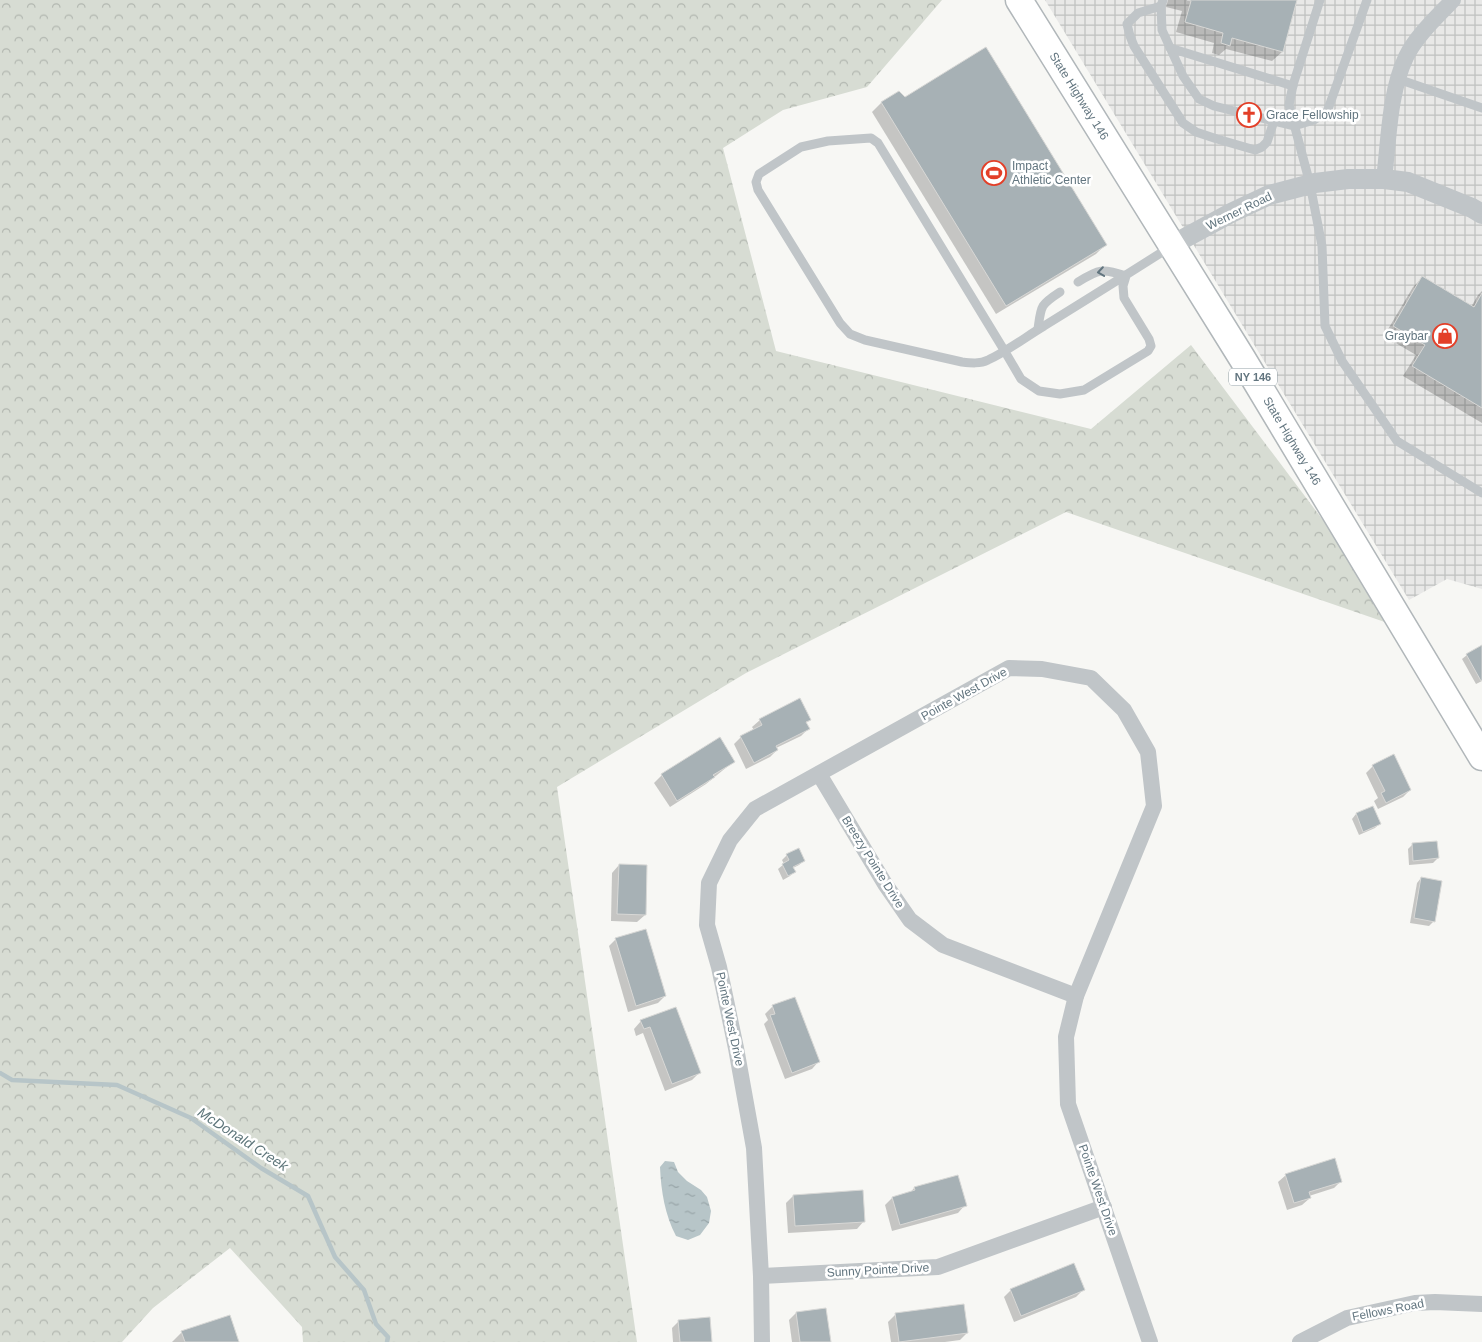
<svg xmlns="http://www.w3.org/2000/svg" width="1482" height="1342" font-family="Arial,sans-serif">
<defs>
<pattern id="industrial-grid" width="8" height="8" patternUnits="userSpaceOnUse" patternTransform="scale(1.25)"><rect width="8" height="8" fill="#e8e8e7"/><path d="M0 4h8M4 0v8" fill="none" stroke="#bfc1c0"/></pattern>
<pattern id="forest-crowns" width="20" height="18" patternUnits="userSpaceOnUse" patternTransform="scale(1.25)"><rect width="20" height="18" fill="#d7dcd3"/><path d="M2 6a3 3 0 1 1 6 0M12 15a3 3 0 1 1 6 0" fill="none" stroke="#b2b7b0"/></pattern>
<pattern id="water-ripples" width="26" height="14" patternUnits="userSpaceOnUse" patternTransform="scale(1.25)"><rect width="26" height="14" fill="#b7c5c8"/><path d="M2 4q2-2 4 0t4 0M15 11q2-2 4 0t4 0" fill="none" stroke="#98a5a8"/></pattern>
</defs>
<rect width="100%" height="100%" fill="#f7f7f4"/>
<!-- industrial -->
<polygon fill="url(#industrial-grid)" points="1045,0 1482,0 1482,589 1447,579 1409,600"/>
<!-- forest -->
<polygon fill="url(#forest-crowns)" points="0,0 942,0 867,87 783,110 723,148 776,351 1091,429 1191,345 1405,629 1066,512 746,673 557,787 637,1342 303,1342 302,1327 230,1248 153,1308 122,1342 0,1342"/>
<!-- water -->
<path fill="url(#water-ripples)" d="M665,1161L674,1162L678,1172L687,1181L701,1190L707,1197L711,1211L709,1223L700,1235L688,1240L676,1236C665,1215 661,1191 660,1167Z"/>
<!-- shadow -->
<g fill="#0003">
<polygon points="1168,0 1296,0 1282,52 1272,61 1226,49 1219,55 1212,53 1214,43 1176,32 1182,11 1166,7"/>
<polygon points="899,93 1106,244 1096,254 996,314 872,112 881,103"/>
<polygon points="1422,278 1471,307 1478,295 1482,291 1482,423 1403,376 1416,355 1384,336 1413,287"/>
<polygon points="1482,647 1482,681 1476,684 1462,659 1467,655"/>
<polygon points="760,720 810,720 805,724 808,729 801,736 776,748 777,750 770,757 746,769 734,744 741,737 754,730 752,727"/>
<polygon points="720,739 733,762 706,784 670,807 654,783 662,775"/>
<polygon points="1373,766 1410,790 1403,797 1378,809 1374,801 1378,798 1366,773"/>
<polygon points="1372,808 1379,824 1375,828 1359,835 1352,819 1356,814"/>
<polygon points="1412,845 1438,858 1433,863 1409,865 1408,849"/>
<polygon points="787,855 804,860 799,865 793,868 794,871 790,876 783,880 778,869 784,864 782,860"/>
<polygon points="619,865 645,915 637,922 611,921 612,873"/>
<polygon points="1421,878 1434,921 1429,926 1410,923 1417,883"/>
<polygon points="616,939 665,996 658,1003 628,1012 609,946"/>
<polygon points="773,1006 819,1061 812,1069 785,1079 764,1024 768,1020 765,1014"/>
<polygon points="675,1009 699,1073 692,1080 665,1091 643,1033 636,1036 634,1029 641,1021"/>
<polygon points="1286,1175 1341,1181 1334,1188 1309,1196 1310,1198 1302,1205 1287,1210 1278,1182"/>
<polygon points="957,1176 965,1205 958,1213 892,1231 885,1205 892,1198 910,1193 914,1188"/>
<polygon points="793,1196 864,1221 857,1229 788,1233 786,1203"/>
<polygon points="1011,1290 1083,1290 1076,1297 1014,1322 1004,1297"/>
<polygon points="796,1313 829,1342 792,1342 789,1320"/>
<polygon points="896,1314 967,1333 960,1340 945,1342 891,1342 888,1322"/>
<polygon points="679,1321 711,1342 673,1342 672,1328"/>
<polygon points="182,1332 238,1342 172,1342"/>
</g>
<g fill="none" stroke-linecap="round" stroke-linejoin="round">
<!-- stream -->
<polyline stroke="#b7c5c8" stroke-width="4.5" points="0,1073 12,1080 117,1085 191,1118 261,1168 308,1196 335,1257 364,1290 376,1324 388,1337 387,1342"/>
</g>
<!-- building -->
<g fill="#a7b1b5" stroke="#d8d8d6">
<polygon points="1187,0 1297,0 1283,52 1232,38 1230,46 1221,43 1223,33 1185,22 1191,1"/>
<polygon points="986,47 1107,245 1006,306 881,102 899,91 905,97"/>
<polygon points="1422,276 1474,307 1482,293 1482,408 1412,366 1425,345 1393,326"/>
<polygon points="1482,645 1482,680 1481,681 1466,654"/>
<polygon points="800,698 811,720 806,722 810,729 776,746 778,750 754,763 740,736 762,725 759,719"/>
<polygon points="720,737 735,762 713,775 715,777 677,801 661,774"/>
<polygon points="1394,754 1411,790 1386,803 1381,793 1385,791 1372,765"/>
<polygon points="1373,806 1381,824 1363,832 1356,813"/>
<polygon points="1437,841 1439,858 1413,861 1412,843"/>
<polygon points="799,848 805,861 793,867 796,872 788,876 782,864 789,860 786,854"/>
<polygon points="619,864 647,865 646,915 617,914"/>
<polygon points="1421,877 1442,881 1435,922 1414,918"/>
<polygon points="646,929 666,996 636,1006 615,938"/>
<polygon points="795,997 820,1062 792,1073 770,1015 775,1014 772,1005"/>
<polygon points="676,1007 701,1073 672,1084 650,1027 644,1029 640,1020"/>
<polygon points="1335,1158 1342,1182 1309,1192 1311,1198 1294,1203 1285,1174"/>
<polygon points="958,1175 967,1206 900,1225 892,1197 915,1190 914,1187"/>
<polygon points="863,1190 865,1222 795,1226 793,1195"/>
<polygon points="1074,1263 1085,1290 1021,1316 1010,1289"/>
<polygon points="964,1304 968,1333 899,1342 895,1313"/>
<polygon points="826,1308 831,1342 800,1342 796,1312"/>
<polygon points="230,1315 239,1342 185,1342 181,1331"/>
<polygon points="710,1317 712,1342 680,1342 678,1320"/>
</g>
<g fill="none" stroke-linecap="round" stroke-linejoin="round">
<defs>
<polyline id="primary" points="1019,0 1242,358 1482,757"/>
</defs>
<!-- primary casing -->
<use href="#primary" stroke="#b1b7ba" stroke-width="29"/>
<!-- service -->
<g stroke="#c0c5c8" stroke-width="9">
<polyline points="1163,0 1161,6 1162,30 1183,76 1199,99 1214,106 1294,126 1314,120 1327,112 1367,0"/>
<polyline points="1320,0 1293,85 1289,105 1310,184 1322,246 1325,326 1342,361 1397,441 1482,493"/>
<polyline points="1161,6 1138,13 1127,24 1130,36 1134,46 1183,123 1196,132 1217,139 1255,150 1262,147 1267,142 1274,121"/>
<polyline points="1170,48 1293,86"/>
<polyline points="1398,79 1482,108"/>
<path d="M1078,282C1099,269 1102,268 1126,276L1123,286L1124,298L1149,339L1151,346L1148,351L1084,390L1060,394L1039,391L1021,379L1004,350L878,143L871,138L828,141L801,147L759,174L756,182L758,190L840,323L850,334L865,340L962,362C971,363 980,364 988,360C1006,352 1027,336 1044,326C1086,300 1128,274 1170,247"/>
<path d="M1038,329C1041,306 1040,305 1060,292"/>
</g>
<!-- minor -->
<g stroke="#c0c5c8" stroke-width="16">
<path d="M1384,179C1389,140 1389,93 1406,57C1416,36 1437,17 1453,0"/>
<polyline points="819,774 885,884 910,920 943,945 1076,996"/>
<polyline points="761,1276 938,1267 1104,1207"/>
<polyline points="762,1342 761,1276 754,1148 736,1048 719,967 707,925 709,883 730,840 755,809 1009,668 1042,669 1091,678 1124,710 1148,752 1154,806 1076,996 1066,1037 1068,1104 1150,1342"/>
<polyline points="1300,1342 1347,1318 1415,1303 1435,1302 1482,1304"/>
</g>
<!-- tertiary -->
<polyline stroke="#c0c5c8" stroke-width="20" points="1172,245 1231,213 1269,195 1315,183 1348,179 1384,179 1408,182 1472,208 1482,214"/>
<!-- primary -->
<use href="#primary" stroke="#fff" stroke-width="26"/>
</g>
<!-- one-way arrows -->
<defs><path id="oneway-chevron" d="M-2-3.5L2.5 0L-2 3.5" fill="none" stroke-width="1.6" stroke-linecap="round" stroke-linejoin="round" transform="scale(1.25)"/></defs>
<use stroke="#62757f" href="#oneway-chevron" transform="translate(1101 272) rotate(172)"/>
<!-- icons -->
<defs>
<symbol id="church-ring" viewBox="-11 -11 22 22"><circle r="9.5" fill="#fff" stroke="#e33f28" stroke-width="1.5"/><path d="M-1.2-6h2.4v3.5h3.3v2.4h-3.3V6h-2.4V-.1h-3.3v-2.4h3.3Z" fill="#e33f28"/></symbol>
<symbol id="stadium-ring" viewBox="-11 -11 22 22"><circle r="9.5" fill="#fff" stroke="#e33f28" stroke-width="1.5"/><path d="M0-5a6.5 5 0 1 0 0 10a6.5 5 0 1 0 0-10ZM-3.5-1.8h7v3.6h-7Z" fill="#e33f28"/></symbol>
<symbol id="shop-ring" viewBox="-11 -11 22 22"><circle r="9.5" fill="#fff" stroke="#e33f28" stroke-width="1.5"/><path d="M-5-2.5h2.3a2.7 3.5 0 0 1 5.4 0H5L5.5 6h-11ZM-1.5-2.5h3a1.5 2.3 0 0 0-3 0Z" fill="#e33f28"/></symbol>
</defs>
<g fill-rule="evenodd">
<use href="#church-ring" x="1235" y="101" width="28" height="28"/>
<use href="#stadium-ring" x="980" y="159" width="28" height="28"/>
<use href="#shop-ring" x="1431" y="322" width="28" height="28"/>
</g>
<g text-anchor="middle" stroke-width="5" stroke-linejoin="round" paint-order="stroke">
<!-- shield labels -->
<rect fill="#fff" stroke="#919ea5" stroke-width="1" x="1229" y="368.5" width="48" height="17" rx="4"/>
<g font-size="11" font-weight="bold" fill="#62757f">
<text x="1253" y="381">NY 146</text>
</g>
<!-- street labels -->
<g font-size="12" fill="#62757f" stroke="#fff">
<text transform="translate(1079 96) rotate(58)" y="4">State Highway 146</text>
<text transform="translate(1239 211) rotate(-26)" y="4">Werner Road</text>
<text transform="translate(1292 441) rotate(59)" y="4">State Highway 146</text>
<text transform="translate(964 694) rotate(-29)" y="4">Pointe West Drive</text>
<text transform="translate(873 862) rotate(58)" y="4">Breezy Pointe Drive</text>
<text transform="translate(730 1019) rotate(78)" y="4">Pointe West Drive</text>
<text transform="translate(1098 1190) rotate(71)" y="4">Pointe West Drive</text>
<text transform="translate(878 1270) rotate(-3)" y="4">Sunny Pointe Drive</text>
<text transform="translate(1388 1310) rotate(-11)" y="4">Fellows Road</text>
</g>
<!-- poi labels -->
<g font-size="12" fill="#62757f" stroke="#fff" text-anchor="start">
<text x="1266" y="119">Grace Fellowship</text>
<text x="1012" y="170">Impact<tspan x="1012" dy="14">Athletic Center</tspan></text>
<text x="1428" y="340" text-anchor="end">Graybar</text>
</g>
<!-- water labels -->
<g font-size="14" font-style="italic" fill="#5d757a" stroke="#fff">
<text transform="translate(243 1139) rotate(33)" y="5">McDonald Creek</text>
</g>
</g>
</svg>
